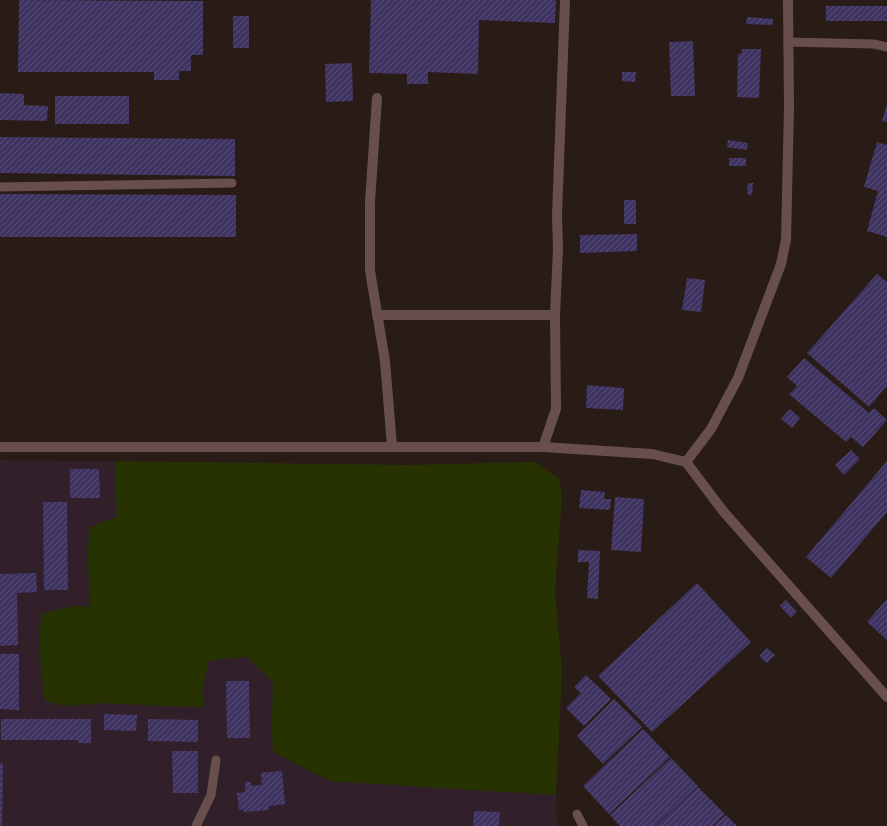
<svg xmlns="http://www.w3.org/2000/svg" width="887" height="826" font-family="Figtree,sans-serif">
<defs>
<pattern id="building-hatch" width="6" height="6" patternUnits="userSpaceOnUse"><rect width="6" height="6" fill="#3f3362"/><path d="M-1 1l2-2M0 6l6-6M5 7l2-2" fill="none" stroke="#5b5078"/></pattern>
</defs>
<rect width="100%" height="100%" fill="#291b15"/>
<!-- education -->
<polygon fill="#312029" points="0,460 411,465 535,462 559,479 562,497 555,590 562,672 556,795 557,826 0,826"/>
<!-- green -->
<path fill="#263200" d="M115,461L411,465L535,462L559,479L562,497L555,590L562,672L556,795L330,781L273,752L272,725L273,682L247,657L209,660L202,689L204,707L161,706L105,703L65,706L45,701C40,672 39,644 41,614L74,606L90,607L88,559L89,527L117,517Z"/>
<!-- building -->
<g fill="url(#building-hatch)">
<polygon points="19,0 203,1 203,55 191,55 191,71 179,71 179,80 154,80 154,72 18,72"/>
<polygon points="371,0 556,0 555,23 479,20 478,74 428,72 428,84 407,84 407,74 369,73"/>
<rect x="826" y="6" width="61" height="15"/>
<rect x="233" y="16" width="16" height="32"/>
<polygon points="747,17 773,19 773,25 746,24"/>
<polygon points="693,41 695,96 671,96 669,42"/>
<polygon points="742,49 761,49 759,98 737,97 738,54 741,54"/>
<polygon points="352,63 353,101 326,102 325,64"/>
<polygon points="622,72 636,72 635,82 622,81"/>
<polygon points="0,93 24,94 24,105 48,106 47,121 0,120"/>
<rect x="55" y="96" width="74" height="28"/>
<polygon points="887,104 887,122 882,121"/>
<polygon points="0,137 235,139 235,176 0,173"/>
<polygon points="728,140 748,143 747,150 727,147"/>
<polygon points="877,142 887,145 887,237 867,231 878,191 864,187"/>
<rect x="729" y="158" width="17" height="8"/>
<polygon points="748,183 753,183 752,195 747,194"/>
<polygon points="0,194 236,195 236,237 0,237"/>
<rect x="624" y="200" width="12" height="24"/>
<polygon points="637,234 637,251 580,253 580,235"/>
<polygon points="877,274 887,282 887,386 869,407 807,353"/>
<polygon points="687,278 705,280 701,312 682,310"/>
<polygon points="804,358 869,413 874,408 887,420 863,447 851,437 846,442 789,394 797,386 787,377"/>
<polygon points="587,385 624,388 623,410 586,408"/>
<polygon points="790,409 800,418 792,428 781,419"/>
<polygon points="851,450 860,459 844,475 835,465"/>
<polygon points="887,461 887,512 831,578 806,557"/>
<polygon points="70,469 99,469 100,498 70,498"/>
<polygon points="581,490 605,492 604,499 611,499 610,510 579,508"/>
<polygon points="615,497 644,499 641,552 611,550"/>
<polygon points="43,502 67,502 68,590 44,590"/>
<polygon points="578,550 600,551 598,599 587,598 589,562 578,562"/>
<polygon points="36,573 37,592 17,593 18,645 0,646 0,574"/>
<polygon points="697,583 751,642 652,732 598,676"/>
<polygon points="887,599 887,640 867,622"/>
<polygon points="786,600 797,612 791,618 780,606"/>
<polygon points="767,648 775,655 767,663 759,656"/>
<polygon points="0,654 19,654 19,710 0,709"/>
<polygon points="586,675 611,699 584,726 566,708 581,693 574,687"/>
<polygon points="226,681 249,681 250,738 227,738"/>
<polygon points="614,699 642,727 603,764 577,736"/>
<polygon points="104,714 137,715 136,731 104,730"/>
<polygon points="1,719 91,719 91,743 78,743 78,740 1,740"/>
<polygon points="148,719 198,720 198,742 148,741"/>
<polygon points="643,729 670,757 609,814 583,786"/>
<polygon points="172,751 198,751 198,793 173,793"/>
<polygon points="671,758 698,786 655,826 620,826 610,815"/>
<polygon points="0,763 3,763 2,826 0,826"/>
<polygon points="282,771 285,804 269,806 269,810 243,812 243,809 239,810 237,793 245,792 245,782 251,782 251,786 262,785 261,773"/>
<polygon points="698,787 725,814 713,826 656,826"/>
<polygon points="474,811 500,812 499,826 473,826"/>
<polygon points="726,815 737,826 714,826"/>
</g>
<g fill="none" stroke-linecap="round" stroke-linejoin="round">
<!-- lane -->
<g stroke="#694f4b" stroke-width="9">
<polyline points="788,42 874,44 887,47"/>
<polyline points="0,187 232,183"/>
<polyline points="577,814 583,826"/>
<polyline points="196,826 211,795 216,760"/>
</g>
<!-- street -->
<g stroke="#694f4b" stroke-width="10">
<polyline points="377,98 370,202 370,271 385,361 392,446"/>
<polyline points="377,315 555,315"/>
<polyline points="0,447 543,447 652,454 686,462 711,429 738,378 781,264 786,240 789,106 788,0"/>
<polyline points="543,447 556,409 555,315 558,249 557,216 565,0"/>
<polyline points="686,462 723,511 887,697"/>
</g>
</g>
</svg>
